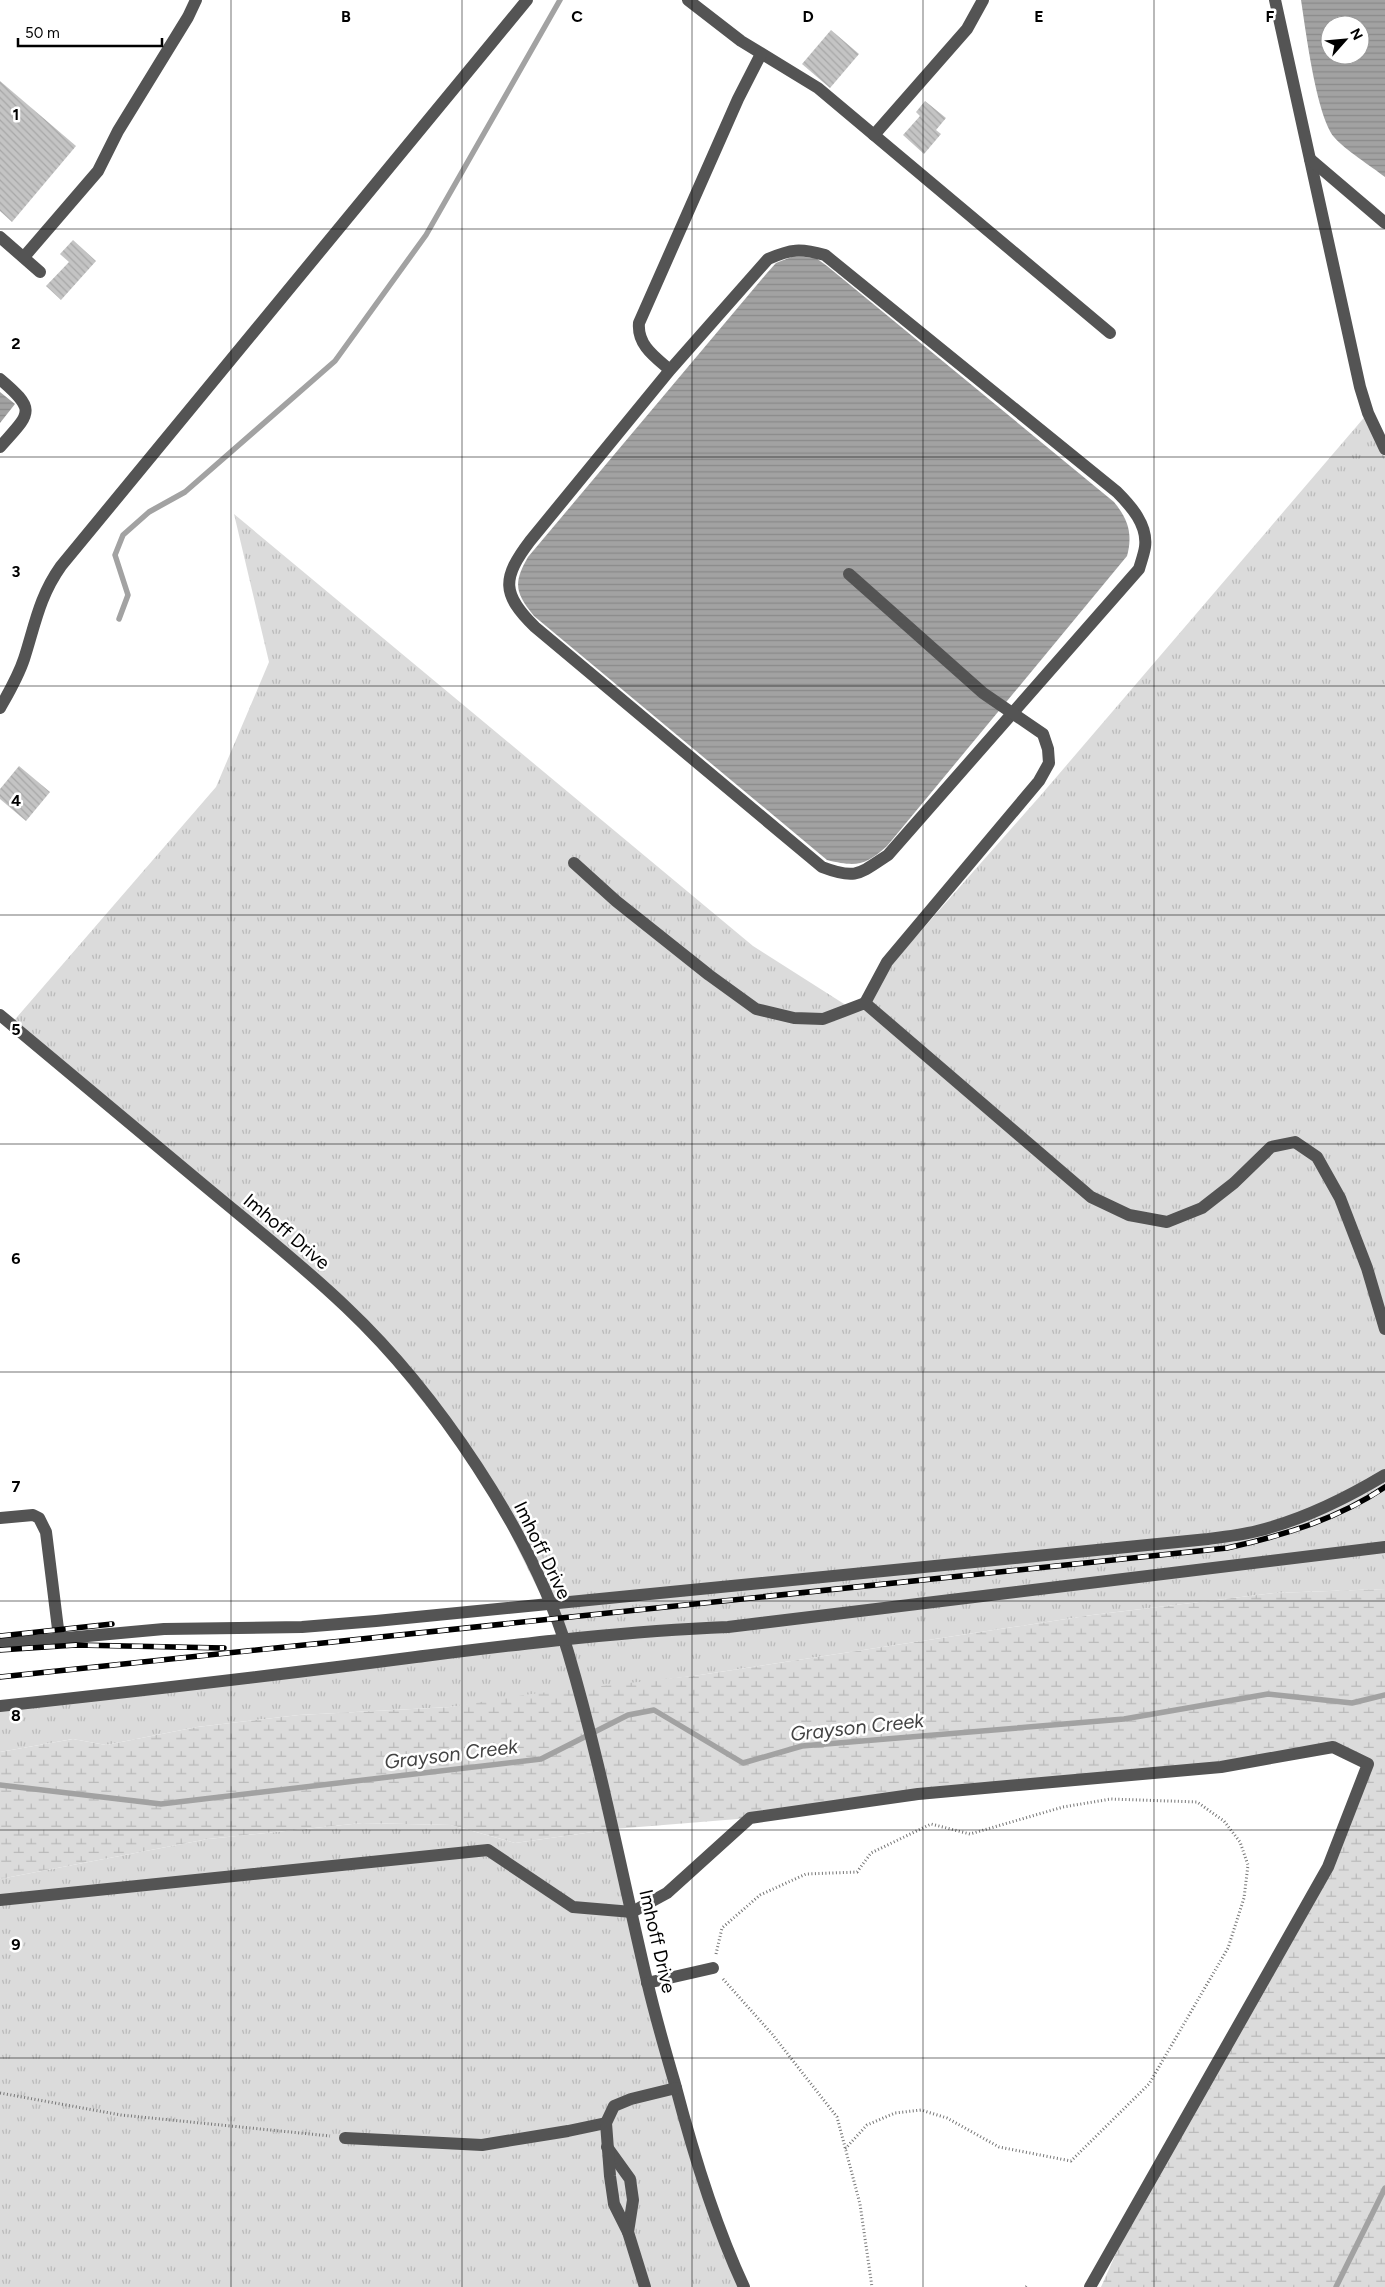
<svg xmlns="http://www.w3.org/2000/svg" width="1385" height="2287" font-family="Figtree,sans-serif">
<defs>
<pattern id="grass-tufts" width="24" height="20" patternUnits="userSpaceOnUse" patternTransform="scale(1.25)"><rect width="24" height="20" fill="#dbdbdb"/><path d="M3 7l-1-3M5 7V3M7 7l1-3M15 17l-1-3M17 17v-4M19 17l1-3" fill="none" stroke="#bababa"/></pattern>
<pattern id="wetland-marsh" width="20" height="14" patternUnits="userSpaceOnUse" patternTransform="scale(1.25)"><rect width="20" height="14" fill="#dbdbdb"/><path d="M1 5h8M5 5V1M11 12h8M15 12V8" fill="none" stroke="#bababa"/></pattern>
<pattern id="water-rules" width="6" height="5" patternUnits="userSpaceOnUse" patternTransform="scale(1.25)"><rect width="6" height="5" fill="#a2a2a2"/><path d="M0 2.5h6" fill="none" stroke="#8a8a8a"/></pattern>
<pattern id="building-back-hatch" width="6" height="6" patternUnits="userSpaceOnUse" patternTransform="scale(1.25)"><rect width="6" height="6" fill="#c4c4c4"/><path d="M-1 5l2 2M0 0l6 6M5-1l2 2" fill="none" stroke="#a7a7a7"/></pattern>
</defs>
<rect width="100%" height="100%" fill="#fff"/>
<!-- grass -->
<g fill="url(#grass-tufts)">
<polygon points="1368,413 1385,449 1385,1589 1274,1593 1092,1615 700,1675 450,1707 299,1715 197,1727 106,1745 73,1739 0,1752 0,1704 562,1638 481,1474 348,1308 11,1024 216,787 269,662 234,514 753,946 852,1009 1041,795"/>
<polygon points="362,1823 451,1825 515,1843 614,1829 694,2155 744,2287 0,2287 0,1879 208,1839"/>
</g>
<!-- wetland -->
<polygon fill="url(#wetland-marsh)" points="1385,1589 1385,2287 1101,2287 1134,2213 1328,1867 1368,1764 1333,1747 1221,1767 750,1818 614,1829 515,1843 451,1825 362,1823 208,1839 0,1879 0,1752 73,1739 106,1745 197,1727 299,1715 450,1707 531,1694 700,1675 1092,1615 1274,1593"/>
<!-- water -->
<g fill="url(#water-rules)" fill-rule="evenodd">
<path d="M1301,0H1385V177C1371,166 1345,150 1334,137C1316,114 1306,31 1301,0ZM1330,25H1360V55H1330Z"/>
<path d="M794,256L816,258L827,266L1114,502C1128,519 1133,534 1127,556L887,846C865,866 856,867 827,860L534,616C515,593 513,583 528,557L767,273L776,263Z"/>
<polygon points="0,392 15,404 0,423"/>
</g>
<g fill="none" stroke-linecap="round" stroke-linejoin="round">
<!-- stream -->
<g stroke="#a2a2a2" stroke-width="5.5">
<polyline points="119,619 128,595 115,555 123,535 149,512 185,492 335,361 426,235 560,0"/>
<polyline points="0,1785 161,1804 541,1759 628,1715 654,1710 743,1763 802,1746 1124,1719 1268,1694 1352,1703 1385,1695"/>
<polyline points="1336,2287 1385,2188"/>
</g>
</g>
<!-- building -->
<g fill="url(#building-back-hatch)">
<polygon points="831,30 859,54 830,88 802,64"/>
<polygon points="0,81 76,146 12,222 0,211"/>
<polygon points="925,101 946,118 936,130 941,134 924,154 903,135 920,116 916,112"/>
<polygon points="73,240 96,261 61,300 46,286 69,262 60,254"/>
<polygon points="19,766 50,792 26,821 0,799 0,789"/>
</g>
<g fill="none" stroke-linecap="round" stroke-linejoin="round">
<!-- path -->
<g stroke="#767676" stroke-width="3" stroke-dasharray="1 2.5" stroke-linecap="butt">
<polyline points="716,1954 722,1928 760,1895 806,1874 857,1872 871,1853 931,1824 970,1834 1063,1807 1111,1799 1197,1802 1224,1821 1240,1842 1248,1865 1244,1898 1228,1948 1149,2084 1071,2161 999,2147 947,2118 921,2110 895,2113 867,2125 845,2149"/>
<polyline points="723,1979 772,2034 837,2117 860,2204 872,2287"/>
<polyline points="0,2093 121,2115 330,2136"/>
<polyline points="1026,2287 1027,2286"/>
</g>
<!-- minor -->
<g stroke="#545454" stroke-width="12">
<polyline points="688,0 741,41 818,88 1110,333"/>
<polyline points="1275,0 1360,387 1368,413 1385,449"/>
<polyline points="874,135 967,29 983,0"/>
<polyline points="1310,159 1385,223"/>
<polyline points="0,237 40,272"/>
<polyline points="24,257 98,171 118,131 188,17 196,0"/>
<path d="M670,370L768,259C791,249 800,248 825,255L1117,492C1131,506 1148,525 1145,547C1144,554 1141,562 1139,569L888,855C859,874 856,880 822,867L535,627C501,594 502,578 530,541L670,370C655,357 637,345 639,323L738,99L761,54"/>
<path d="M0,379C38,411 30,413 0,447"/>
<polyline points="849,574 983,693 1043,734 1048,749 1049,763 1039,781 887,962 865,1003"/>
<path d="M0,708C9,692 18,677 24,659C35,625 39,597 61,566L527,0"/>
<polyline points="574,863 616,901 709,975 756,1009 794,1018 823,1019 865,1003 1091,1197 1129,1215 1167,1222 1202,1208 1234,1183 1271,1147 1295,1142 1317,1157 1340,1198 1367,1268 1385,1329"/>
<path d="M0,1015C67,1071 134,1127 200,1182C249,1223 300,1263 346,1307C436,1392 532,1533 568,1652C600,1760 621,1871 647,1981C655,2015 665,2050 675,2084C693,2153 714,2223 744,2287"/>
<polyline points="0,1518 33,1515 39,1518 46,1532 59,1637"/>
<path d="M0,1644L164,1629L302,1627L376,1621L1208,1539C1224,1537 1241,1535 1257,1531C1303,1520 1345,1499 1385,1475"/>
<path d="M0,1706C139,1691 278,1675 416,1657C521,1644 623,1631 728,1627L1385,1547"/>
<polyline points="0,1900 488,1850 573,1907 632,1912 667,1893 750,1818 918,1794 1221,1767 1333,1747 1368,1764 1328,1867 1090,2287"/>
<polyline points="647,1983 713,1968"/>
<polyline points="345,2138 482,2145 568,2131 606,2123"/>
<polyline points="607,2147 630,2179 633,2200 628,2232 645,2287"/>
<polyline points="628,2232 614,2204 610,2176 606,2123 614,2106 631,2099 676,2088"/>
</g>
<defs>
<g id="rail">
<polyline points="0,1636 112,1624"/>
<polyline points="0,1650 76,1645 224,1648"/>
<path d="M0,1677L1227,1548C1282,1536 1338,1519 1385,1487"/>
</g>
</defs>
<!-- rail casing -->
<use href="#rail" stroke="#000" stroke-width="5.5"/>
<!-- rail -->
<use href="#rail" stroke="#fff" stroke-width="4" stroke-dasharray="11" stroke-linecap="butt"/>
</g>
<!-- grid -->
<path fill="none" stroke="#000" stroke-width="1" stroke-opacity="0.55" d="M231,0V2287M462,0V2287M692,0V2287M923,0V2287M1154,0V2287M0,229H1385M0,457H1385M0,686H1385M0,915H1385M0,1144H1385M0,1372H1385M0,1601H1385M0,1830H1385M0,2058H1385"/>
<g text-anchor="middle" stroke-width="5" stroke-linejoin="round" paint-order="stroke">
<!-- street labels -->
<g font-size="19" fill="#000" stroke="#fff">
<text transform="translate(287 1231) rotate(40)" y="7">Imhoff Drive</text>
<text transform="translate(543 1550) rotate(64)" y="7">Imhoff Drive</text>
<text transform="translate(658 1941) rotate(77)" y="7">Imhoff Drive</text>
</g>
<!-- water labels -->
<g font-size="20" font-style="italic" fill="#434343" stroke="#fff">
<text transform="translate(857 1727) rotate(-6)" y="7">Grayson Creek</text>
<text transform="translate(451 1754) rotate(-7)" y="7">Grayson Creek</text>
</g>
</g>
<g font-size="16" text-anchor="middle" font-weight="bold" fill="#000" stroke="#fff" stroke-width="5" stroke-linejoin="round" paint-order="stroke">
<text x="346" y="22">B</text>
<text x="577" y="22">C</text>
<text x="808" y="22">D</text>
<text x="1039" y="22">E</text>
<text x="1270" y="22">F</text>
<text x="16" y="120">1</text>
<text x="16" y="349">2</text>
<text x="16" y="577">3</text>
<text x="16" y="806">4</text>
<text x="16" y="1035">5</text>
<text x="16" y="1264">6</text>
<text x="16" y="1492">7</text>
<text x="16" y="1721">8</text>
<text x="16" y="1950">9</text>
</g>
<!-- north arrow -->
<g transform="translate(1345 40) rotate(63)"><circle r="24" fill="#ffffff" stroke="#999999"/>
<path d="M0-4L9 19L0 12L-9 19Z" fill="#000000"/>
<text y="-8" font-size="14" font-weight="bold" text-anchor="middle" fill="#000000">N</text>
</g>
<!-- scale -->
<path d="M18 38v8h144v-8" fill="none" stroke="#000000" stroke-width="2.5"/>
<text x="25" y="38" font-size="15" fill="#000000" stroke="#ffffff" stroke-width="4" paint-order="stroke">50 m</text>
</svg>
